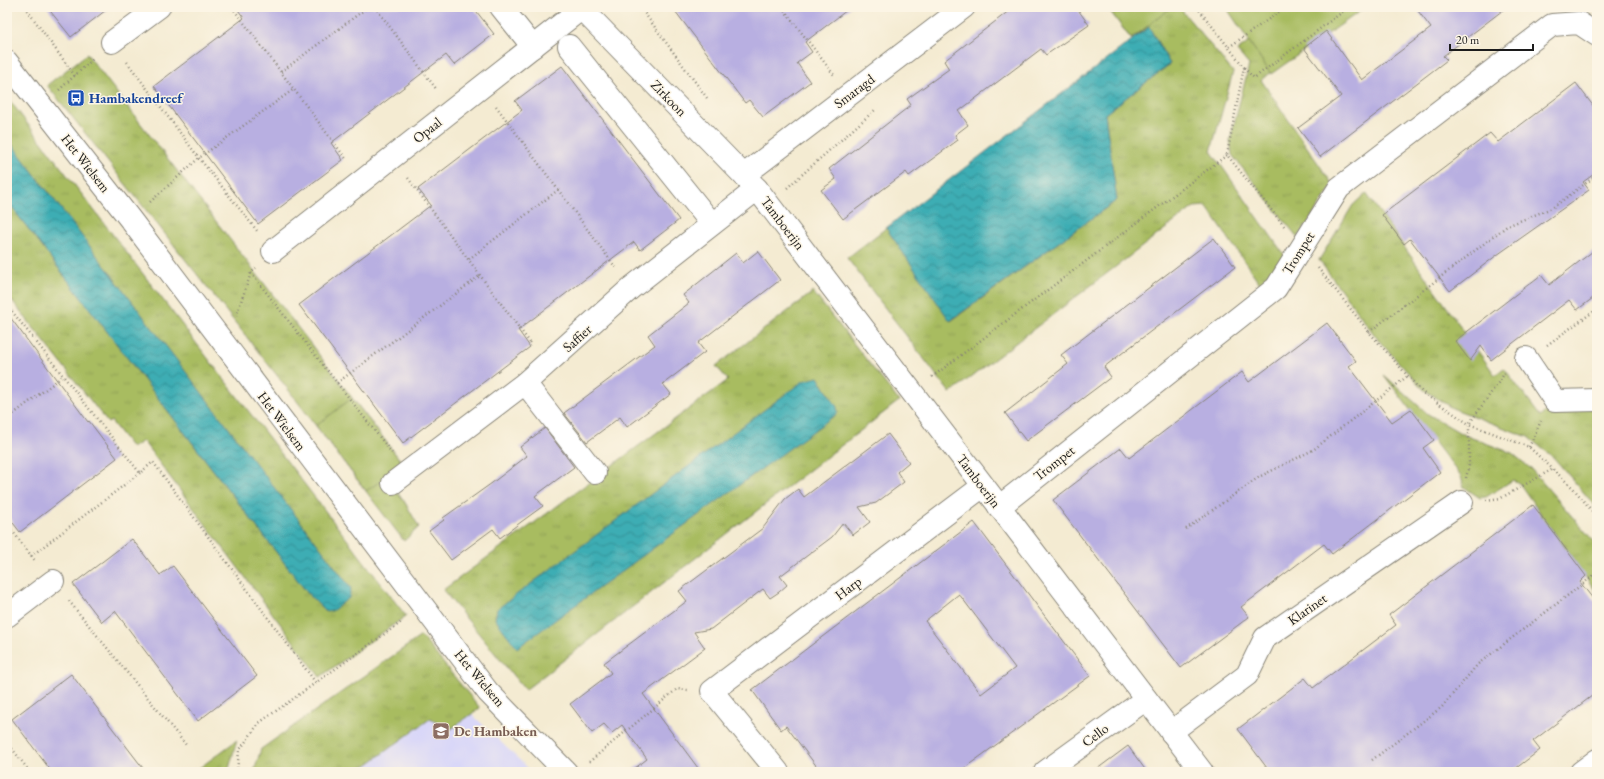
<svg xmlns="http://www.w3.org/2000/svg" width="1604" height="779" font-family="'EB Garamond',serif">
<defs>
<pattern id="grass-tufts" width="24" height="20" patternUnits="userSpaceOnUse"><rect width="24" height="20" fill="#a8bc61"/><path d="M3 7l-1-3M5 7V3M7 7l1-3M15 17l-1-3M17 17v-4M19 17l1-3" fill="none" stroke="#90a154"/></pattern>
<pattern id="water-waves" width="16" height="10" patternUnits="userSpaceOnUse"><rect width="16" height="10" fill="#3cadb4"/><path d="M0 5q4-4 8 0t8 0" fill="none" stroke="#328c92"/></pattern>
</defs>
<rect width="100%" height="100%" fill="#fcf5e5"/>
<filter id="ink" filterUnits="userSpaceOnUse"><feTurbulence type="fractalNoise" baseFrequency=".025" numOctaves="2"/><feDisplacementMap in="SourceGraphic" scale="8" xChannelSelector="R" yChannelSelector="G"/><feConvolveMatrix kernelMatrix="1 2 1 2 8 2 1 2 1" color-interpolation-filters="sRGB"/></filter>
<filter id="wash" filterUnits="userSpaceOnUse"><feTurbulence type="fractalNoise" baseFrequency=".012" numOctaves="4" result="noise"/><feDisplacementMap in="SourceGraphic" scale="16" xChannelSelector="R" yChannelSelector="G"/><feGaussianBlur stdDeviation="0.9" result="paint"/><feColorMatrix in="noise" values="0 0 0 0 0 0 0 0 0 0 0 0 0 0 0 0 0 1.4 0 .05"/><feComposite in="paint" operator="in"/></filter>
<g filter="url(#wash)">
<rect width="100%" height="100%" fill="#f4ebd2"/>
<!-- built -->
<polygon fill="#d9d7f8" points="447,690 532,772 337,772"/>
<!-- grass -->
<g fill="url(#grass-tufts)" stroke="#626c3e">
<polygon points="1107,7 1179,7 1233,72 1211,151 1285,256 1263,288 1206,206 1194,207 950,393 847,258 886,228 951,321 1117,200 1105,114 1170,64 1149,27 1131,39"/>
<polygon points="1296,7 1350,7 1261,80 1333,185 1298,238 1232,155 1230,140 1249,65 1237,51"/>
<polygon points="87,54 404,465 385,479 403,499 419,527 404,541 287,388 47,85"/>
<polygon points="7,97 406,616 320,677 143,441 132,448 111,421 108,423 7,294 7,201 309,595 326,612 350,588 7,138"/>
<polygon points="1366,193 1495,375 1504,368 1540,416 1565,397 1597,404 1597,508 1554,458 1528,437 1452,408 1424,390 1379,341 1319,260 1353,205"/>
<polygon points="813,292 899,401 525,690 443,590 728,380 716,366"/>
<polygon points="1384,375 1428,414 1464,435 1512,453 1530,468 1597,545 1597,593 1519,483 1513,480 1486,497 1480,498 1464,487 1461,477"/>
<polygon points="421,636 480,708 447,732 431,718 357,772 254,772 261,749"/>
<polygon points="237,740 228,772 194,772"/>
</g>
<!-- green -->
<g fill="#a8bc61" stroke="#626c3e">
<polygon points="1107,7 1172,7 1131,39"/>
<polygon points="1226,7 1366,7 1271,74"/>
<polygon points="352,398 404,465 366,491 316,426"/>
</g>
<!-- water -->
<g fill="url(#water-waves)" stroke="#2c6468">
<polygon points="1149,27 1170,64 1105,114 1117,200 950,321 886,228"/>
<polygon points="7,138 351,588 349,598 332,611 326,612 309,595 7,201"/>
<polygon points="818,377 837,407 838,413 517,648 495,619 497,609 803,381"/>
</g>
<g id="blocks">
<!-- building -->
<g fill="#b8afe1" fill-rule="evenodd">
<polygon points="47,7 110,7 71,37"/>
<polygon points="236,7 473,7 494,34 454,65 446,55 331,143 343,160 258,224 154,86 244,18"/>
<polygon points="672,7 851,7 805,42 812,52 797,63 810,82 763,117 749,100 745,103"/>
<polygon points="1014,7 1076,7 1089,25 1046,55 1041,49 959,111 968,125 955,135 958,140 909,176 906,172 843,219 821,190 836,179 829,169 911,105 907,99 949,69 944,61"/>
<polygon points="1415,7 1507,7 1443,56 1447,60 1320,157 1298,128 1341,96 1304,48 1326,31 1362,80 1431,28"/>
<polygon points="562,66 679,220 640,250 634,242 518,330 530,347 403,443 299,305 431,205 418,189 522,110 515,101"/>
<polygon points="1576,83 1597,111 1597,172 1583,182 1589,190 1497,255 1450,291 1410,239 1404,244 1382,215 1490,133 1498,142"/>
<polygon points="1214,238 1235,267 1104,367 1111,377 1026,441 1005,413 1068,364 1061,355"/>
<polygon points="1597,248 1597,295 1577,310 1569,300 1491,360 1481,346 1470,361 1455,341 1541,275 1549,285"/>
<polygon points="758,251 780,280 698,343 705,352 663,384 671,394 627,427 620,417 587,442 564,413 655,345 648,335 689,303 683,295 736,253 743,263"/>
<polygon points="7,313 88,422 89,421 117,458 20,532 7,515"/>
<polygon points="1327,323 1356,361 1349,366 1392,422 1411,409 1434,440 1423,448 1440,472 1332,554 1324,544 1265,589 1241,607 1249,617 1181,668 1053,500 1121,448 1129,458 1242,372 1249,382"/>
<polygon points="545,428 574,467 535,496 543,506 521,522 500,538 493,529 451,560 429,531 444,520 443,518 492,483 527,456 520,447"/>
<polygon points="888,434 909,462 897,472 904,482 876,503 859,507 870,522 853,535 843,523 832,537 780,576 787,585 779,592 770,598 763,589 711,629 694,632 705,648 643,694 701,772 630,772 647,759 622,725 612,733 604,724 592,733 570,704 611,673 604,663 687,601 679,591 763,528 785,499 798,489 804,497"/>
<polygon points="1533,505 1586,576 1580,582 1597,604 1597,692 1533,741 1540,750 1511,772 1270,772 1238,729 1305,678 1313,688 1396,625 1389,615"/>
<path d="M974,522L1090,676L959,772H821L786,726L781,730L752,690ZM959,594L1015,668L981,694L925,621Z"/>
<polygon points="132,539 160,575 173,566 257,676 198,721 115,611 102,622 73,584"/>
<polygon points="71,674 113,729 146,772 52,772 36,751 12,719"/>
<polygon points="1128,746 1147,772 1093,772"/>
</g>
</g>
</g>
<g filter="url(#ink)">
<use href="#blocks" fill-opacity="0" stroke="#888477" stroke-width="1"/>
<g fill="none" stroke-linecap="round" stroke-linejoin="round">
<defs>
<g id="minor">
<polyline points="501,7 533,47"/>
<polyline points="580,7 757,189 1202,772"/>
<polyline points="112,42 159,7"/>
<polyline points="569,46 712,224"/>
<polyline points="7,62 130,219 488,692 566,772"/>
<polyline points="744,175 964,7"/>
<polyline points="273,251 582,8"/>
<polyline points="1526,358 1555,401 1597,400"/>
<polyline points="525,383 595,473"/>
<polyline points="393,483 525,383 631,288 757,189"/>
<polyline points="999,507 1276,288 1339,188 1552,25 1579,23 1597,35"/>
<polyline points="7,616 53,581"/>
<polyline points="1171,732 1247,675 1265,638 1462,502"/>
<polyline points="778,772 712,691 983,486"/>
<polyline points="1045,772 1146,699"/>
<polyline points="1581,772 1597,760"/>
</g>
</defs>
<!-- minor casing -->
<use href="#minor" stroke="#888477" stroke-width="24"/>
<!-- path -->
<g stroke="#888477" stroke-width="2.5" stroke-dasharray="1 3" stroke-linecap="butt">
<polyline points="25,7 75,76"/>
<polyline points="232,7 347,160"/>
<polyline points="375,7 437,90"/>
<polyline points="640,7 707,98"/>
<polyline points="782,7 834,75"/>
<polyline points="1197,7 1244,67 1227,155 1285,227"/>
<polyline points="1229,47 1286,7"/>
<polyline points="127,62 199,158 258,232"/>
<polyline points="1244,68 1254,78 1349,7"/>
<polyline points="281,72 368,7"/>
<polyline points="59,90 94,58"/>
<polyline points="496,106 616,268"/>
<polyline points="408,178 531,344"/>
<polyline points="787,188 876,109"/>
<polyline points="150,202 199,158 294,89"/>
<polyline points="469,259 558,190"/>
<polyline points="1318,268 1369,332 1423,393 1469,424 1529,447 1573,488 1597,517"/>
<polyline points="251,273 392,453"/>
<polyline points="7,305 140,473 153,462 316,683"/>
<polyline points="236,316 251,273 256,268"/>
<polyline points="1369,332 1507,226 1552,208 1597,175"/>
<polyline points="1547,345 1597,309"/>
<polyline points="932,377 1227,155"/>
<polyline points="337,383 481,275"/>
<polyline points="7,419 63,376"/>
<polyline points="1529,447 1541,421"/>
<polyline points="1466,478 1469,465 1469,424 1505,373"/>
<polyline points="1486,500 1501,498 1553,469"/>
<polyline points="7,524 36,562"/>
<polyline points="1186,529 1259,477 1313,450 1409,375"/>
<polyline points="31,556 140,473"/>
<polyline points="69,601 186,745"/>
<polyline points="7,742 30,772"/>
<polyline points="1372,760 1442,707 1478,664 1597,573"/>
<polyline points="589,762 677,689 688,690"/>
<polyline points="237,772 239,751 259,723 403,621"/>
</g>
<!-- minor -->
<use href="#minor" stroke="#fff" stroke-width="22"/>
</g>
</g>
<!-- icons -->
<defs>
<symbol id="bus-square" viewBox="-11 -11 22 22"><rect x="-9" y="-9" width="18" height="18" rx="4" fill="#1a4fb4" stroke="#fcf5e5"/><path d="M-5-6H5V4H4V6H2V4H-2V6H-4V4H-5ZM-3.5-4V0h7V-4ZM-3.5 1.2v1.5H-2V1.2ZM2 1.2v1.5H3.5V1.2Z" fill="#fff"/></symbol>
<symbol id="school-square" viewBox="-11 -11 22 22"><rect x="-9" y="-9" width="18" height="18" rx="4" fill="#8d6e63" stroke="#fcf5e5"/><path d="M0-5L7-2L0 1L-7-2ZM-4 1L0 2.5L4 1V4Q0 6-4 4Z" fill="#fff"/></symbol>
</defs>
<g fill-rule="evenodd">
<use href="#bus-square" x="66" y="88" width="20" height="20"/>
<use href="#school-square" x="431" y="721" width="20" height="20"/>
</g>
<g text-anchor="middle" stroke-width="3" stroke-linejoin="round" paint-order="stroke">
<!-- street labels -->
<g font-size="14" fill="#1c1c1c" stroke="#fcf5e5">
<text transform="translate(854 91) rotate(-37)" y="5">Smaragd</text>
<text transform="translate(669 98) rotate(46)" y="5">Zirkoon</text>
<text transform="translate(427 130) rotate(-38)" y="5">Opaal</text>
<text transform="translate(86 163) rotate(52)" y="5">Het Wielsem</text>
<text transform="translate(783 223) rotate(53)" y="5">Tamboerijn</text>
<text transform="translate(1298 253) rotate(-58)" y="5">Trompet</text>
<text transform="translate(577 338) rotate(-42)" y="5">Saffier</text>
<text transform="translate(282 421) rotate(53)" y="5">Het Wielsem</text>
<text transform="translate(1054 463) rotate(-38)" y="5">Trompet</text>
<text transform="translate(979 481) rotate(53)" y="5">Tamboerijn</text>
<text transform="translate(848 588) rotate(-37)" y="5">Harp</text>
<text transform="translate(1307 609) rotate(-35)" y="5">Klarinet</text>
<text transform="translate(480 678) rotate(50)" y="5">Het Wielsem</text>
<text transform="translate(1095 735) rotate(-36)" y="5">Cello</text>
</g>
<!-- transit labels -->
<g font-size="14" font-weight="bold" fill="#164399" stroke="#fcf5e5" text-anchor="start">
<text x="89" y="103">Hambakendreef</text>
</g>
<!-- education labels -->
<g font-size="14" font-weight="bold" fill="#785e54" stroke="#fcf5e5" text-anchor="start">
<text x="454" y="736">De Hambaken</text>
</g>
</g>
<!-- margin -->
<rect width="1604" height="779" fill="none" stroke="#fcf5e5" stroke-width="24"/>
<!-- scale -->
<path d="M1450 44v6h83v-6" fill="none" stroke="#1c1c1c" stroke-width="2"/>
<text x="1456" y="44" font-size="12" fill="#1c1c1c" stroke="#fcf5e5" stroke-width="3" paint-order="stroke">20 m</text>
</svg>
